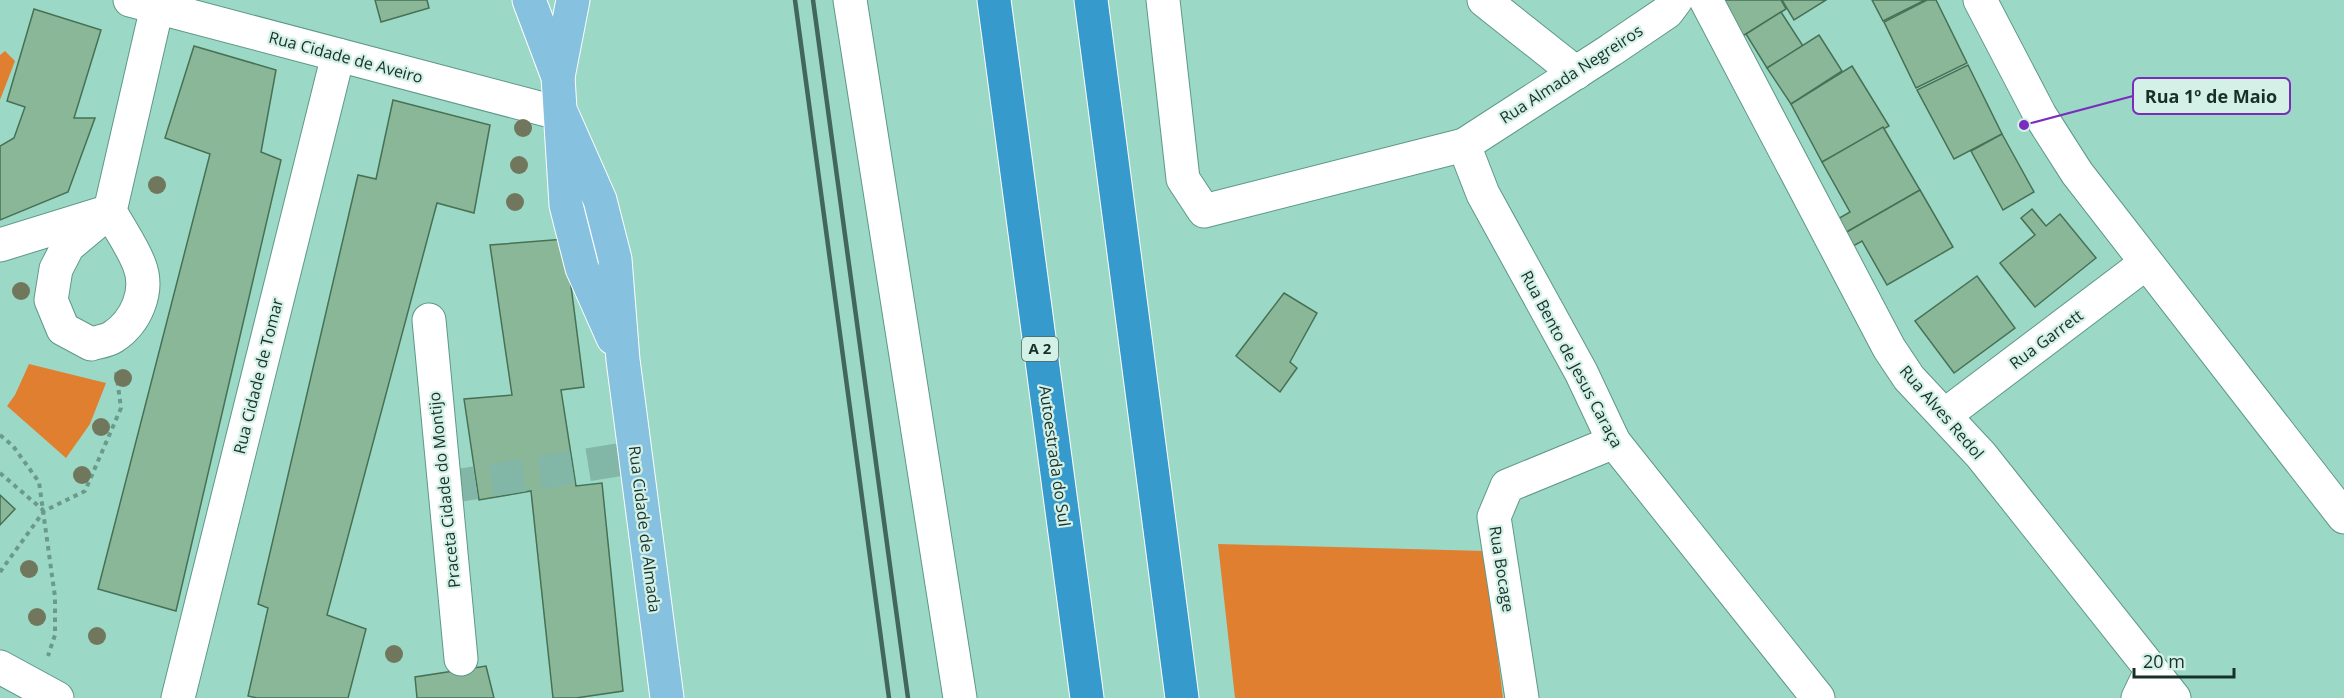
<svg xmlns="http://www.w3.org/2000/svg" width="2344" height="698" font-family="'Open Sans',sans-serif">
<rect width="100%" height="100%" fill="#9cd8c6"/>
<!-- green -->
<g fill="#e17f31">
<polygon points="5,51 15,61 0,100 0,55"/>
<polygon points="29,364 106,383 90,424 66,458 7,406 15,395"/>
<polygon points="1218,544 1485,551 1503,698 1235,698"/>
</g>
<!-- building -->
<g fill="#8ab798" stroke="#467155" stroke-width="1.5">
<polygon points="375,0 427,0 429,8 381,22"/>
<polygon points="1714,0 1781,0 1786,9 1738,39"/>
<polygon points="1782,0 1826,0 1794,20"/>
<polygon points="1872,0 1925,0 1883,21"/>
<polygon points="1927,0 1936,0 1967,63 1916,88 1884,22"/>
<polygon points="34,9 101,30 74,118 95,118 68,192 0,220 0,146 14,138 25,107 7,101"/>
<polygon points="1781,12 1803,46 1767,68 1746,34"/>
<polygon points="1819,35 1842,71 1791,104 1767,68"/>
<polygon points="194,46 276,70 261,152 281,160 176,611 98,589 210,154 165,138"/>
<polygon points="1968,65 2002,134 1954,159 1917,90"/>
<polygon points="1852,66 1889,126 1822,162 1791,104"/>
<polygon points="393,100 490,125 474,213 437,203 327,615 366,629 348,698 257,698 248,696 268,608 258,604 358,175 376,179"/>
<polygon points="1883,127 1920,190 1838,237 1831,223 1850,212 1822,162"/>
<polygon points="2002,134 2034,192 2003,210 1971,151"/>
<polygon points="1920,190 1953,247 1887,285 1862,241 1846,250 1838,237"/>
<polygon points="2032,209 2046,226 2060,214 2096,258 2035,307 2000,263 2035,235 2021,218"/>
<polygon points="565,239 584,387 561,390 576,486 602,483 623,691 576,698 553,698 531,491 479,500 464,399 512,395 490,245"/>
<polygon points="1977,276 2015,328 1954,373 1915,321"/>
<polygon points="1284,293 1317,313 1290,362 1297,368 1280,392 1236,356"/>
<polygon points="0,495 15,509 0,525"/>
<polygon points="486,666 494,698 417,698 415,677"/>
</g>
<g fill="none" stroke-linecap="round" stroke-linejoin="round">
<!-- minor-tunnel -->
<polyline stroke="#82b6a7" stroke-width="33" stroke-dasharray="33 16" stroke-linecap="butt" points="443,488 636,457"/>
<defs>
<g id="minor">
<polyline points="130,0 562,114"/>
<polyline points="850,0 960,698"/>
<polyline points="1163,0 1183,179 1204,211 1464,145 1611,50 1667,12 1676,0"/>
<polyline points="1484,0 1576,73"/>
<polyline points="1706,0 1889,348 1909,378 1981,455 2174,698"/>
<polyline points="1980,0 2040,115 2077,173 2344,517"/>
<polyline points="1464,145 1483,194 1581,372 1614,442 1818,698"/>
<path d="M0,245L110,211C119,228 132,246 139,264C150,291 136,322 113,337C107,341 97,342 91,344L63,329L51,300L56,269L68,246L110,211L157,7"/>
<polyline points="429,320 461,659"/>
<polyline points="1945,415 2146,263"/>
<polyline points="0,667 57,698"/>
<polyline points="178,698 338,55"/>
<polyline points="1522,698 1494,517 1507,486 1614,442"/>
<polyline points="2138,698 2151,671"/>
</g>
<g id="major">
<polyline points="529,0 558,77 566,205 582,268 613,338"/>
<polyline points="558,77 573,0"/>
<polyline points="562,114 600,200 615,259 623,360 667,698"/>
</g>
<g id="highway">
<polyline points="994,0 1087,698"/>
<polyline points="1091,0 1182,698"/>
</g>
</defs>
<!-- minor casing -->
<use href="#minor" stroke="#5e9888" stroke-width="35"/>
<!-- major casing -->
<use href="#major" stroke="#fff" stroke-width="35"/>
<!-- highway casing -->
<use href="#highway" stroke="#fff" stroke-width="35"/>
<!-- path -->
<g stroke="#6b9a8c" stroke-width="4" stroke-dasharray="4.5 4.5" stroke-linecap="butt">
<polyline points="0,435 13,446 39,482 55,597 55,635 48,656"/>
<polyline points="0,473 43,510"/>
<polyline points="0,572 44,511 85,491 121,408 116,371"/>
</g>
<!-- minor -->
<use href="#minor" stroke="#fff" stroke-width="33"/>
<!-- major -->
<use href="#major" stroke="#86c2e0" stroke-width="33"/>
<!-- highway -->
<use href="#highway" stroke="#369acc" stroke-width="33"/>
<!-- rail -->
<g stroke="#42665c" stroke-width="4.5">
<polyline points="795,0 889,698"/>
<polyline points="813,0 908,698"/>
</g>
</g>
<!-- trees -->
<g fill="#71775c">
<circle cx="523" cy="128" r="9"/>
<circle cx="519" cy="165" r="9"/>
<circle cx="157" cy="185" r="9"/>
<circle cx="515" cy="202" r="9"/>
<circle cx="21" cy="291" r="9"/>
<circle cx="123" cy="378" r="9"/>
<circle cx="101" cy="427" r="9"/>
<circle cx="82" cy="475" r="9"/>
<circle cx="29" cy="569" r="9"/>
<circle cx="37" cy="617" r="9"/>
<circle cx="97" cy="636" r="9"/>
<circle cx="394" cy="654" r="9"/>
</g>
<g text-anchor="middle" stroke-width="4.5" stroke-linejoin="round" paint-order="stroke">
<!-- shield labels -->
<rect fill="#d4f1e8" stroke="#506a63" stroke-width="1.5" x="1022" y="337" width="36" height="24" rx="4.5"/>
<g font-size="15" font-weight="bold" fill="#18302a">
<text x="1040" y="354">A 2</text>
</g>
<!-- street labels -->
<g font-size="16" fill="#18302a" stroke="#d4f1e8">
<text transform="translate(346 57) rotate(15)" y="6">Rua Cidade de Aveiro</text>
<text transform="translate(1571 74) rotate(-33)" y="6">Rua Almada Negreiros</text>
<text transform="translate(2046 339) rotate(-37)" y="6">Rua Garrett</text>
<text transform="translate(1572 359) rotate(62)" y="6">Rua Bento de Jesus Caraça</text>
<text transform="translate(258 376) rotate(-76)" y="6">Rua Cidade de Tomar</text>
<text transform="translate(1942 412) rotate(49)" y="6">Rua Alves Redol</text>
<text transform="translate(1055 456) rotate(82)" y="6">Autoestrada do Sul</text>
<text transform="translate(444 490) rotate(-96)" y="6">Praceta Cidade do Montijo</text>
<text transform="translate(645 529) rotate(83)" y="6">Rua Cidade de Almada</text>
<text transform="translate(1502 569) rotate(81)" y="6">Rua Bocage</text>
</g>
</g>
<!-- callouts -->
<path fill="none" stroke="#7b2cbf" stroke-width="2" d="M2024 125L2133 96"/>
<circle fill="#7b2cbf" stroke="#d4f1e8" stroke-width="2" cx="2024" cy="125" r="6"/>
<rect fill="#d4f1e8" stroke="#7b2cbf" stroke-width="2" x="2133" y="78" width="157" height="36" rx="6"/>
<g font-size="18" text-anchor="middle" font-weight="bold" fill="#18302a">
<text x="2211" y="103">Rua 1º de Maio</text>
</g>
<!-- scale -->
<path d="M2134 668v9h100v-9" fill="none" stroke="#18302a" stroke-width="3"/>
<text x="2143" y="668" font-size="18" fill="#18302a" stroke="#d4f1e8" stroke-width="4.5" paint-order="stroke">20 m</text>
</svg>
